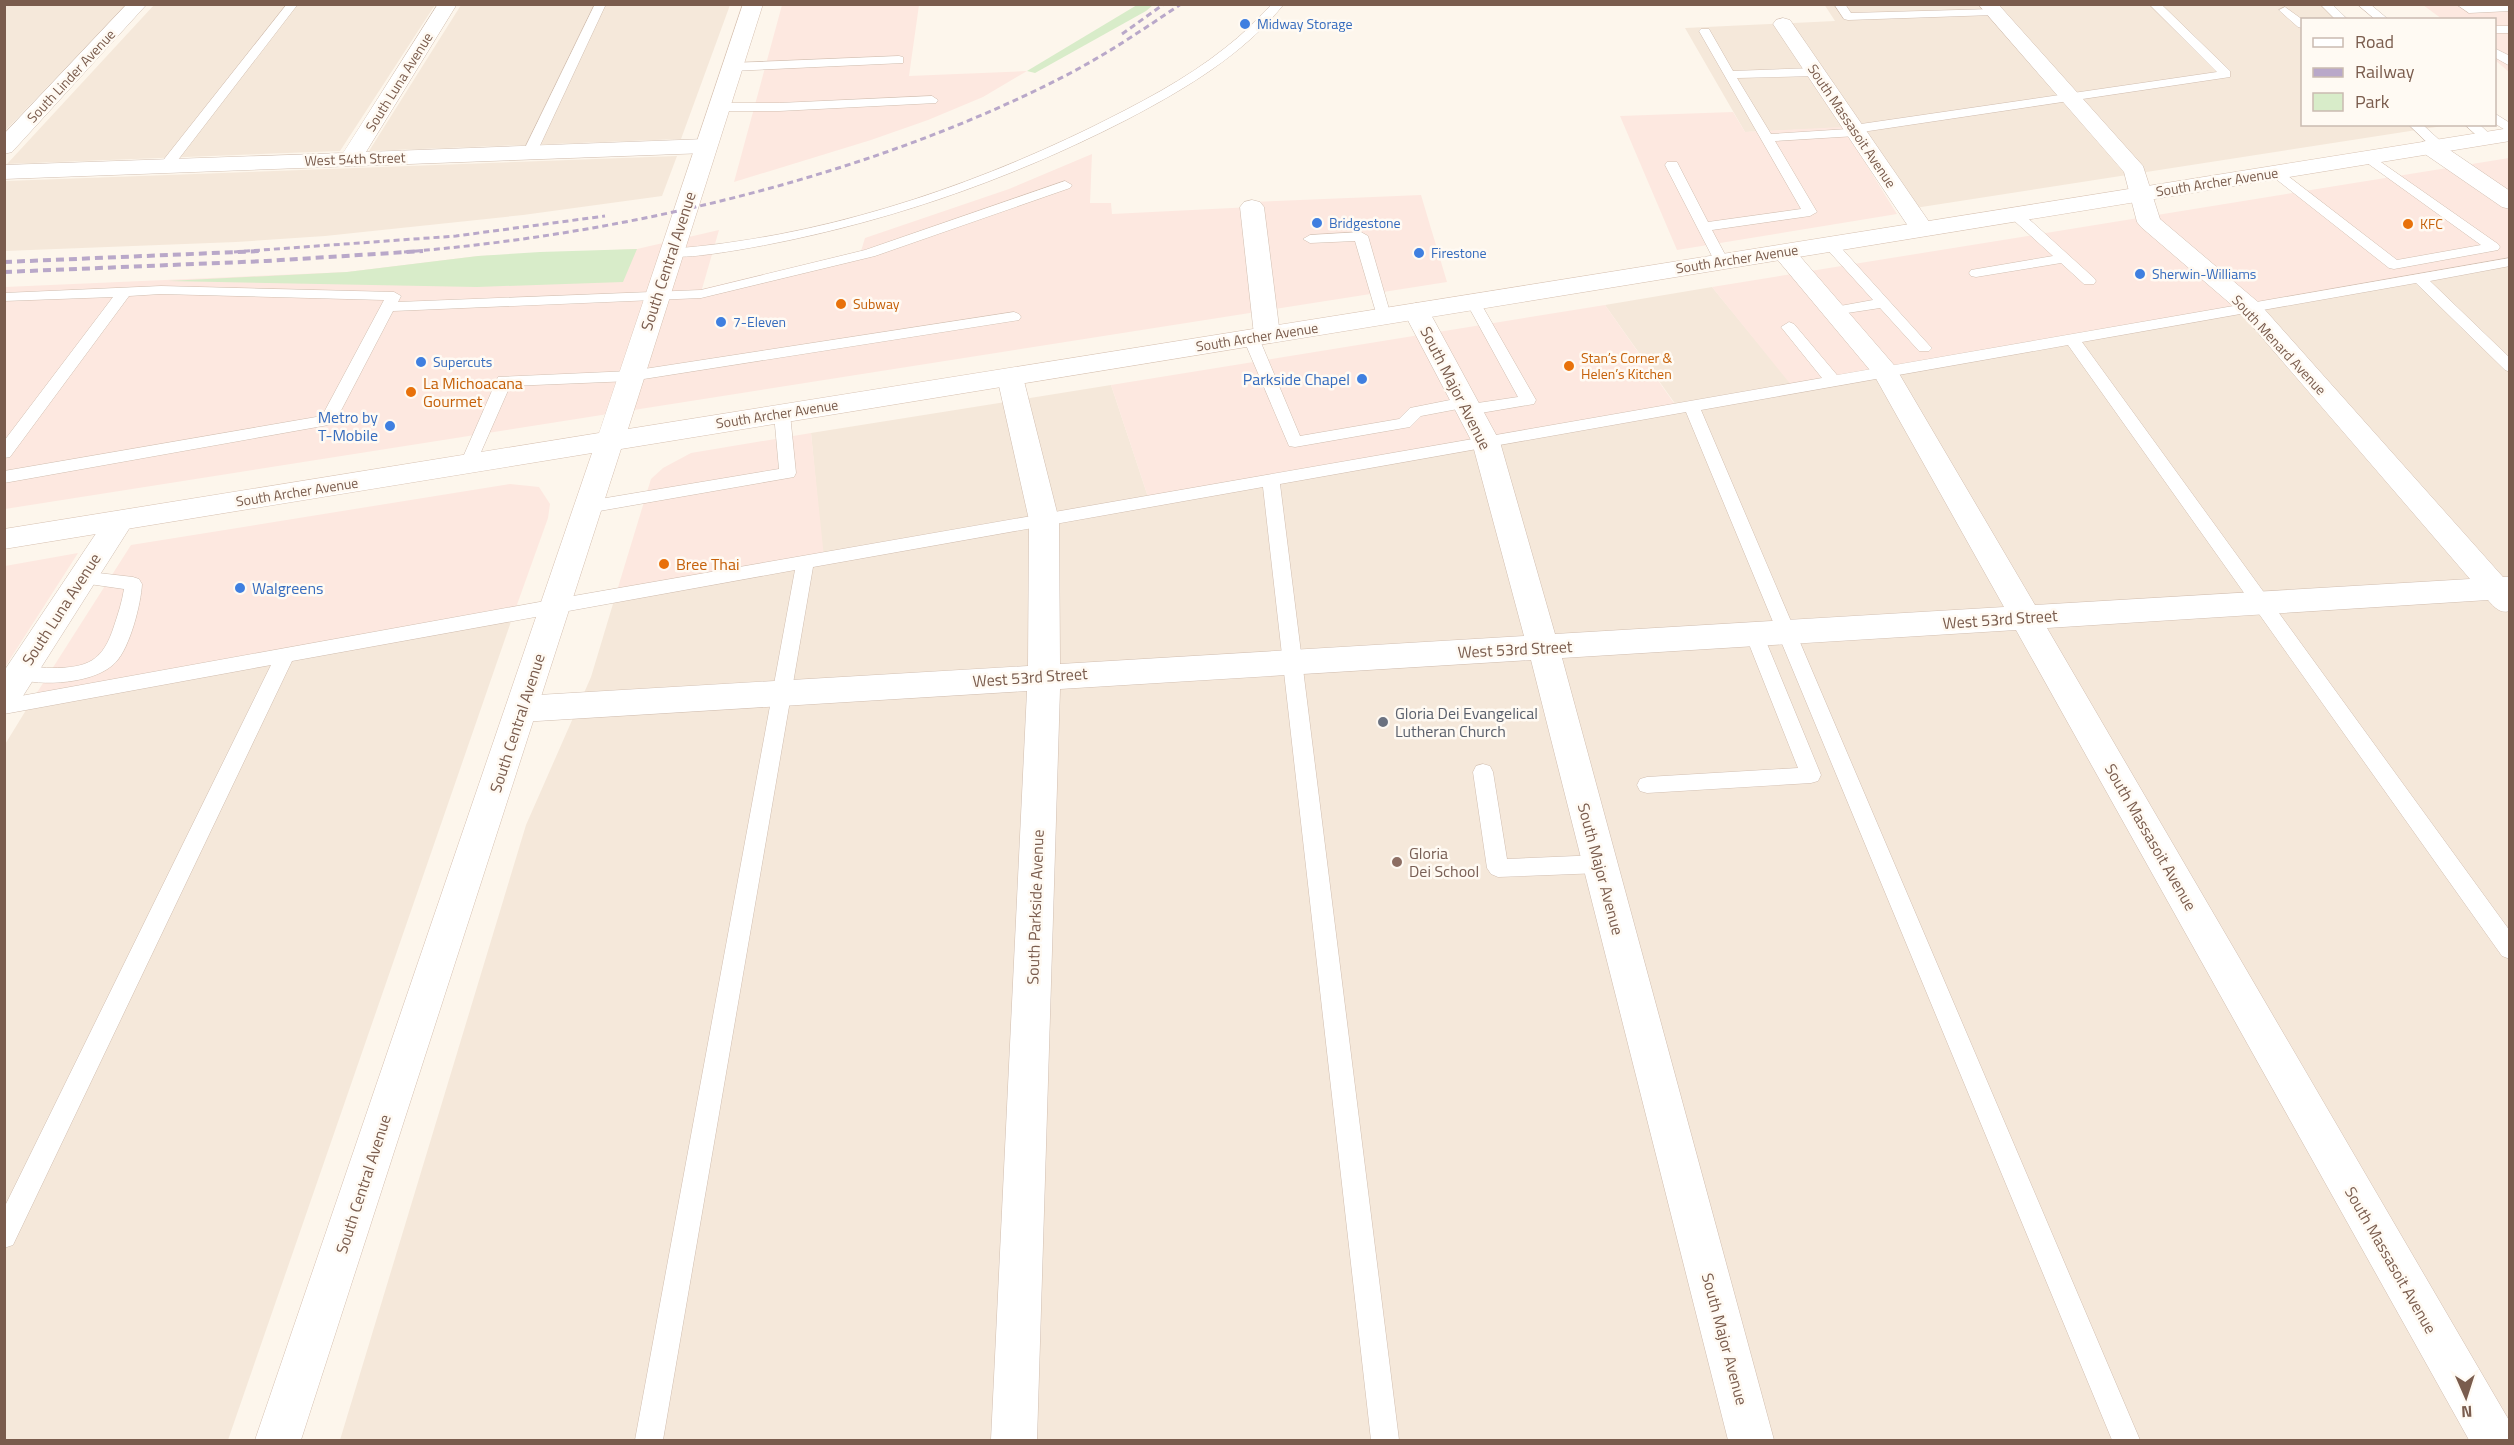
<svg xmlns="http://www.w3.org/2000/svg" width="2514" height="1445" font-family="'Titillium Web',sans-serif">
<rect width="100%" height="100%" fill="#fdf6ec"/>
<!-- residential -->
<g fill="#f5e8da">
<polygon points="5,4 126,5 5,131 4,5"/>
<polygon points="1824,4 2331,5 2349,19 2302,20 2302,124 2449,125 1915,208 1860,127 1745,132 1685,28 1835,21"/>
<polygon points="154,5 435,5 340,151 7,164"/>
<polygon points="461,5 730,5 681,139 369,151"/>
<polygon points="677,156 662,196 523,215 325,236 236,242 5,251 5,181"/>
<polygon points="2509,261 2509,1440 340,1440 526,825 591,677 616,594 823,557 811,433 1111,385 1149,500 1676,405 1605,305 1712,287 1793,386"/>
<polygon points="514,613 228,1440 5,1440 4,746 31,702"/>
</g>
<!-- commercial -->
<g fill="#fde8e0">
<polygon points="782,5 919,5 909,76 1027,71 983,97 928,120 871,140 734,182"/>
<polygon points="2423,5 2509,5 2509,72 2495,60 2494,20 2442,19"/>
<polygon points="1733,112 1745,132 1843,127 1897,214 1677,250 1620,116"/>
<polygon points="1092,154 1090,203 1111,203 1112,214 1252,207 1251,202 1421,195 1447,282 5,509 5,287 347,272 478,256 637,249 719,230 702,289 861,251 865,238 1009,189"/>
<polygon points="2509,158 2509,261 1792,386 1712,287"/>
<polygon points="1605,305 1676,406 1149,500 1111,385"/>
<polygon points="811,433 824,557 616,594 651,479 663,468 691,453"/>
<polygon points="510,484 539,487 550,504 548,518 514,613 31,702 131,545"/>
<polygon points="78,553 5,667 5,566"/>
</g>
<!-- green -->
<g fill="#d8ecc9">
<polygon points="1137,5 1153,5 1146,11 1035,73 1027,71"/>
<polygon points="637,249 623,282 477,287 168,281 347,272 478,256 540,252"/>
</g>
<g fill="none" stroke-linecap="round" stroke-linejoin="round">
<defs>
<g id="service">
<polygon points="287,4 298,4 171,169 161,169 159,166 161,163"/>
<polygon points="595,4 606,4 537,152 530,156 525,155 523,152"/>
<path d="M1272,4H1284C1243,55 1185,89 1128,119C1006,182 874,227 738,250C724,252 671,262 663,253L670,249C816,238 961,191 1092,127C1138,104 1185,80 1225,48C1242,35 1257,20 1272,4Z"/>
<polygon points="1834,4 1845,4 1851,13 1993,9 1999,12 1993,15 1848,20 1844,19"/>
<polygon points="2149,4 2161,4 2230,71 2230,77 1862,132 1856,136 1775,141 1817,212 1810,216 1712,230 1729,262 1727,265 1722,266 1715,262 1665,165 1667,162 1677,162 1708,222 1801,209 1699,31 1701,29 1709,29 1733,71 1815,68 1821,72 1815,76 1737,78 1771,134 1848,129 1854,125 2217,72"/>
<polygon points="2320,4 2332,4 2348,20 2336,20"/>
<polygon points="2357,4 2370,4 2389,20 2376,20"/>
<polygon points="2456,4 2472,6 2510,5 2510,11 2469,13"/>
<polygon points="2285,7 2303,20 2302,28 2298,27 2281,12 2279,10"/>
<rect x="2494" y="26" width="16" height="7"/>
<polygon points="2494,48 2510,56 2510,66 2494,57"/>
<polygon points="899,56 903,57 903,63 732,71 726,67 732,63"/>
<polygon points="932,96 938,100 936,103 779,111 719,111 713,107 719,103 779,103"/>
<polygon points="2494,113 2510,123 2510,133 2494,123"/>
<polygon points="2408,124 2422,124 2446,146 2444,149 2434,149"/>
<polygon points="2464,124 2479,124 2494,138 2493,141 2483,141"/>
<polygon points="2368,153 2498,244 2500,247 2498,250 2394,269 2389,268 2267,172 2269,169 2279,169 2397,260 2481,245 2363,160 2361,157"/>
<polygon points="1065,181 1072,185 1070,188 875,256 701,298 393,311 334,424 4,483 4,471 322,416 384,300 161,294 129,296 10,457 4,458 4,441 113,297 4,301 4,293 161,286 394,292 401,296 398,302 701,290 865,250"/>
<polygon points="2015,210 2020,211 2094,278 2096,281 2094,284 2084,284 2061,263 1976,277 1971,276 1969,273 1971,270 2053,256 2010,217 2008,214"/>
<polygon points="1361,232 1368,236 1391,316 1389,319 1384,321 1377,316 1355,241 1310,243 1303,239 1310,235"/>
<polygon points="1830,240 1835,241 1929,345 1932,348 1929,351 1919,351 1880,308 1834,315 1829,314 1827,311 1829,308 1873,300 1825,247 1823,244"/>
<polygon points="2510,258 2510,266 2430,281 2510,358 2510,372 2505,370 2416,283 2082,342 2510,931 2510,959 2502,956 2068,345 1701,410 2140,1440 2112,1440 1686,412 1280,484 1399,1440 1371,1440 1263,487 813,567 663,1440 635,1440 795,570 292,661 13,1245 4,1248 4,1208 271,665 4,714 4,699 556,599 1822,378 1781,327 1789,322 1794,324 1837,375"/>
<polygon points="1473,298 1480,302 1536,400 1534,404 1469,415 1463,414 1461,410 1463,408 1421,416 1410,427 1404,428 1295,447 1289,446 1243,338 1246,335 1251,333 1259,338 1300,436 1399,419 1410,408 1465,397 1471,398 1473,402 1471,404 1518,397 1466,302"/>
<polygon points="1014,312 1019,314 1021,317 1019,320 631,381 510,386 474,468 462,468 460,464 498,377 631,371"/>
<polygon points="782,409 788,410 790,414 796,473 794,477 588,513 582,511 579,507 582,503 588,501 779,469 774,414 776,410"/>
<path d="M81,571L133,577L139,579L142,584C141,604 130,647 116,662C96,684 41,687 14,678L12,673L14,668C26,664 39,668 51,668C88,668 103,661 114,626C118,614 122,602 124,589L75,582L72,577L75,572Z"/>
<polygon points="1754,627 1761,629 1763,634 1821,775 1818,781 1811,783 1647,793 1640,791 1637,785 1640,779 1647,777 1798,768 1745,634 1747,629"/>
<polygon points="1483,764 1490,766 1493,772 1507,859 1600,855 1607,858 1611,864 1607,870 1600,873 1498,877 1491,874 1487,868 1473,772 1476,766"/>
</g>
<g id="minor">
<polygon points="127,4 147,4 12,152 4,154 4,134"/>
<polygon points="438,4 457,4 366,152 706,139 714,141 717,146 714,151 706,153 4,179 4,165 343,153"/>
<path d="M1978,4H1998L2143,166L2160,219L2258,302L2503,577H2510V611C2500,614 2494,607 2488,600L2047,628L2510,1422V1440H2469L2016,630L1562,658L1774,1440H1728L1531,660L1060,689L1037,1440H991L1027,691L521,722L509,718L505,709L509,700L521,696L1028,666L1029,520L997,377L1001,371L1010,369L1019,371L1023,377L1059,520L1060,664L1524,636L1472,442L1403,311L1407,306L1416,303L1425,306L1429,311L1500,442L1555,634L2004,607L1874,375L1771,252L1774,247L1783,245L1792,247L1894,365L2035,605L2470,579L2240,312L2141,227L2137,222L2124,172Z"/>
<polygon points="1783,18 1790,20 1934,229 1930,234 1922,236 1914,234 1910,229 1773,24 1776,20"/>
<polygon points="2430,140 2438,142 2510,191 2510,209 2502,207 2422,152 2419,147 2422,142"/>
<polygon points="1252,200 1260,202 1264,207 1280,335 1276,341 1267,343 1258,341 1254,335 1240,207 1244,202"/>
<polygon points="119,511 129,514 134,521 16,707 4,710 4,671 109,514"/>
</g>
<polygon id="secondary" points="743,4 763,4 628,429 2510,128 2510,141 621,449 301,1440 255,1440 592,453 4,549 4,529 599,433"/>
</defs>
<!-- service casing -->
<use href="#service" stroke="#d1beb0" stroke-width="1"/>
<!-- minor casing -->
<use href="#minor" stroke="#d1beb0" stroke-width="1"/>
<!-- secondary casing -->
<use href="#secondary" stroke="#d6c0b0" stroke-width="1"/>
<!-- service -->
<use href="#service" fill="#fff" fill-rule="evenodd"/>
<!-- minor -->
<use href="#minor" fill="#fff" fill-rule="evenodd"/>
<!-- secondary -->
<use href="#secondary" fill="#fff" fill-rule="evenodd"/>
<!-- rail-far1 -->
<g stroke="#b9a8c9" stroke-width="3" stroke-dasharray="6 4" stroke-linecap="butt">
<polyline points="1122,34 1164,4"/>
<polyline points="234,252 456,236 605,216"/>
<path d="M404,252C621,235 863,178 1057,80C1101,58 1141,31 1181,4"/>
</g>
<!-- rail -->
<g stroke="#b9a8c9" stroke-width="4" stroke-dasharray="8 5" stroke-linecap="butt">
<polyline points="4,262 261,251"/>
<polyline points="4,272 266,261 423,251"/>
</g>
</g>
<!-- markers -->
<g fill="#3f7fe0" stroke="#fffaf3" stroke-width="2">
<circle cx="1245" cy="24" r="6"/>
<circle cx="1317" cy="223" r="6"/>
<circle cx="1419" cy="253" r="6"/>
<circle cx="2140" cy="274" r="6"/>
<circle cx="721" cy="322" r="6"/>
<circle cx="421" cy="362" r="6"/>
<circle cx="1362" cy="379" r="6"/>
<circle cx="390" cy="426" r="6"/>
<circle cx="240" cy="588" r="6"/>
</g>
<g fill="#e8710a" stroke="#fffaf3" stroke-width="2">
<circle cx="2408" cy="224" r="6"/>
<circle cx="841" cy="304" r="6"/>
<circle cx="1569" cy="366" r="6"/>
<circle cx="411" cy="392" r="6"/>
<circle cx="664" cy="564" r="6"/>
</g>
<circle fill="#6b7280" stroke="#fffaf3" stroke-width="2" cx="1383" cy="722" r="6"/>
<circle fill="#8d6e63" stroke="#fffaf3" stroke-width="2" cx="1397" cy="862" r="6"/>
<g text-anchor="middle" stroke-width="5" stroke-linejoin="round" paint-order="stroke">
<!-- far-shop labels -->
<g font-size="14" fill="#366cbe" stroke="#fffaf3" text-anchor="start">
<text x="1257" y="29">Midway Storage</text>
<text x="1329" y="228">Bridgestone</text>
<text x="1431" y="258">Firestone</text>
<text x="2152" y="279">Sherwin-Williams</text>
<text x="733" y="327">7-Eleven</text>
<text x="433" y="367">Supercuts</text>
</g>
<!-- far-street labels -->
<g font-size="14" fill="#7a5c4d" stroke="#fffaf3">
<text transform="translate(71 76) rotate(-47)" y="5">South Linder Avenue</text>
<text transform="translate(399 82) rotate(-58)" y="5">South Luna Avenue</text>
<text transform="translate(1852 126) rotate(56)" y="5">South Massasoit Avenue</text>
<text transform="translate(355 159) rotate(-2)" y="5">West 54th Street</text>
<text transform="translate(2217 182) rotate(-9)" y="5">South Archer Avenue</text>
<text transform="translate(1737 259) rotate(-9)" y="5">South Archer Avenue</text>
<text transform="translate(1257 337) rotate(-9)" y="5">South Archer Avenue</text>
<text transform="translate(2279 345) rotate(47)" y="5">South Menard Avenue</text>
<text transform="translate(777 414) rotate(-9)" y="5">South Archer Avenue</text>
<text transform="translate(297 492) rotate(-9)" y="5">South Archer Avenue</text>
</g>
<!-- far-food labels -->
<g font-size="14" fill="#c56008" stroke="#fffaf3" text-anchor="start">
<text x="2420" y="229">KFC</text>
<text x="853" y="309">Subway</text>
<text x="1581" y="363">Stan’s Corner &amp;<tspan x="1581" dy="16">Helen’s Kitchen</tspan></text>
</g>
<!-- street labels -->
<g font-size="16" fill="#7a5c4d" stroke="#fffaf3">
<text transform="translate(668 261) rotate(-72)" y="6">South Central Avenue</text>
<text transform="translate(1456 388) rotate(63)" y="6">South Major Avenue</text>
<text transform="translate(61 609) rotate(-57)" y="6">South Luna Avenue</text>
<text transform="translate(2000 619) rotate(-4)" y="6">West 53rd Street</text>
<text transform="translate(1515 649) rotate(-3)" y="6">West 53rd Street</text>
<text transform="translate(1030 677) rotate(-4)" y="6">West 53rd Street</text>
<text transform="translate(517 723) rotate(-72)" y="6">South Central Avenue</text>
<text transform="translate(2151 837) rotate(60)" y="6">South Massasoit Avenue</text>
<text transform="translate(1601 869) rotate(75)" y="6">South Major Avenue</text>
<text transform="translate(1035 907) rotate(-88)" y="6">South Parkside Avenue</text>
<text transform="translate(363 1184) rotate(-72)" y="6">South Central Avenue</text>
<text transform="translate(2391 1260) rotate(60)" y="6">South Massasoit Avenue</text>
<text transform="translate(1725 1339) rotate(75)" y="6">South Major Avenue</text>
</g>
<!-- shop labels -->
<g font-size="16" fill="#366cbe" stroke="#fffaf3" text-anchor="end">
<text x="1350" y="385">Parkside Chapel</text>
<text x="378" y="423">Metro by<tspan x="378" dy="18">T-Mobile</tspan></text>
<text x="252" y="594" text-anchor="start">Walgreens</text>
</g>
<!-- food labels -->
<g font-size="16" fill="#c56008" stroke="#fffaf3" text-anchor="start">
<text x="423" y="389">La Michoacana<tspan x="423" dy="18">Gourmet</tspan></text>
<text x="676" y="570">Bree Thai</text>
</g>
<!-- worship labels -->
<g font-size="16" fill="#5b616d" stroke="#fffaf3" text-anchor="start">
<text x="1395" y="719">Gloria Dei Evangelical<tspan x="1395" dy="18">Lutheran Church</tspan></text>
</g>
<!-- education labels -->
<g font-size="16" fill="#785e54" stroke="#fffaf3" text-anchor="start">
<text x="1409" y="859">Gloria<tspan x="1409" dy="18">Dei School</tspan></text>
</g>
</g>
<!-- border -->
<rect width="2514" height="1445" fill="none" stroke="#7a5c4d" stroke-width="12"/>
<!-- legend -->
<rect x="2301" y="18" width="195" height="108" fill="#fffaf3" stroke="#cabbb1" stroke-width="1.5"/>
<rect x="2313" y="38" width="30" height="9" fill="#ffffff" stroke="#cabbb1" stroke-width="1.5"/>
<text x="2355" y="48" font-size="18" fill="#7a5c4d">Road</text>
<rect x="2313" y="68" width="30" height="9" fill="#b9a8c9" stroke="#cabbb1" stroke-width="1.5"/>
<text x="2355" y="78" font-size="18" fill="#7a5c4d">Railway</text>
<rect x="2313" y="93" width="30" height="18" fill="#d8ecc9" stroke="#cabbb1" stroke-width="1.5"/>
<text x="2355" y="108" font-size="18" fill="#7a5c4d">Park</text>
<!-- north arrow -->
<g transform="translate(2466 1397) rotate(177)" stroke="#fffaf3" stroke-width="4.5" paint-order="stroke">
<path d="M0-4.5L10 22L0 15L-10 22Z" fill="#7a5c4d"/>
<text y="-9" font-size="16" font-weight="bold" text-anchor="middle" fill="#7a5c4d">N</text>
</g>
</svg>
